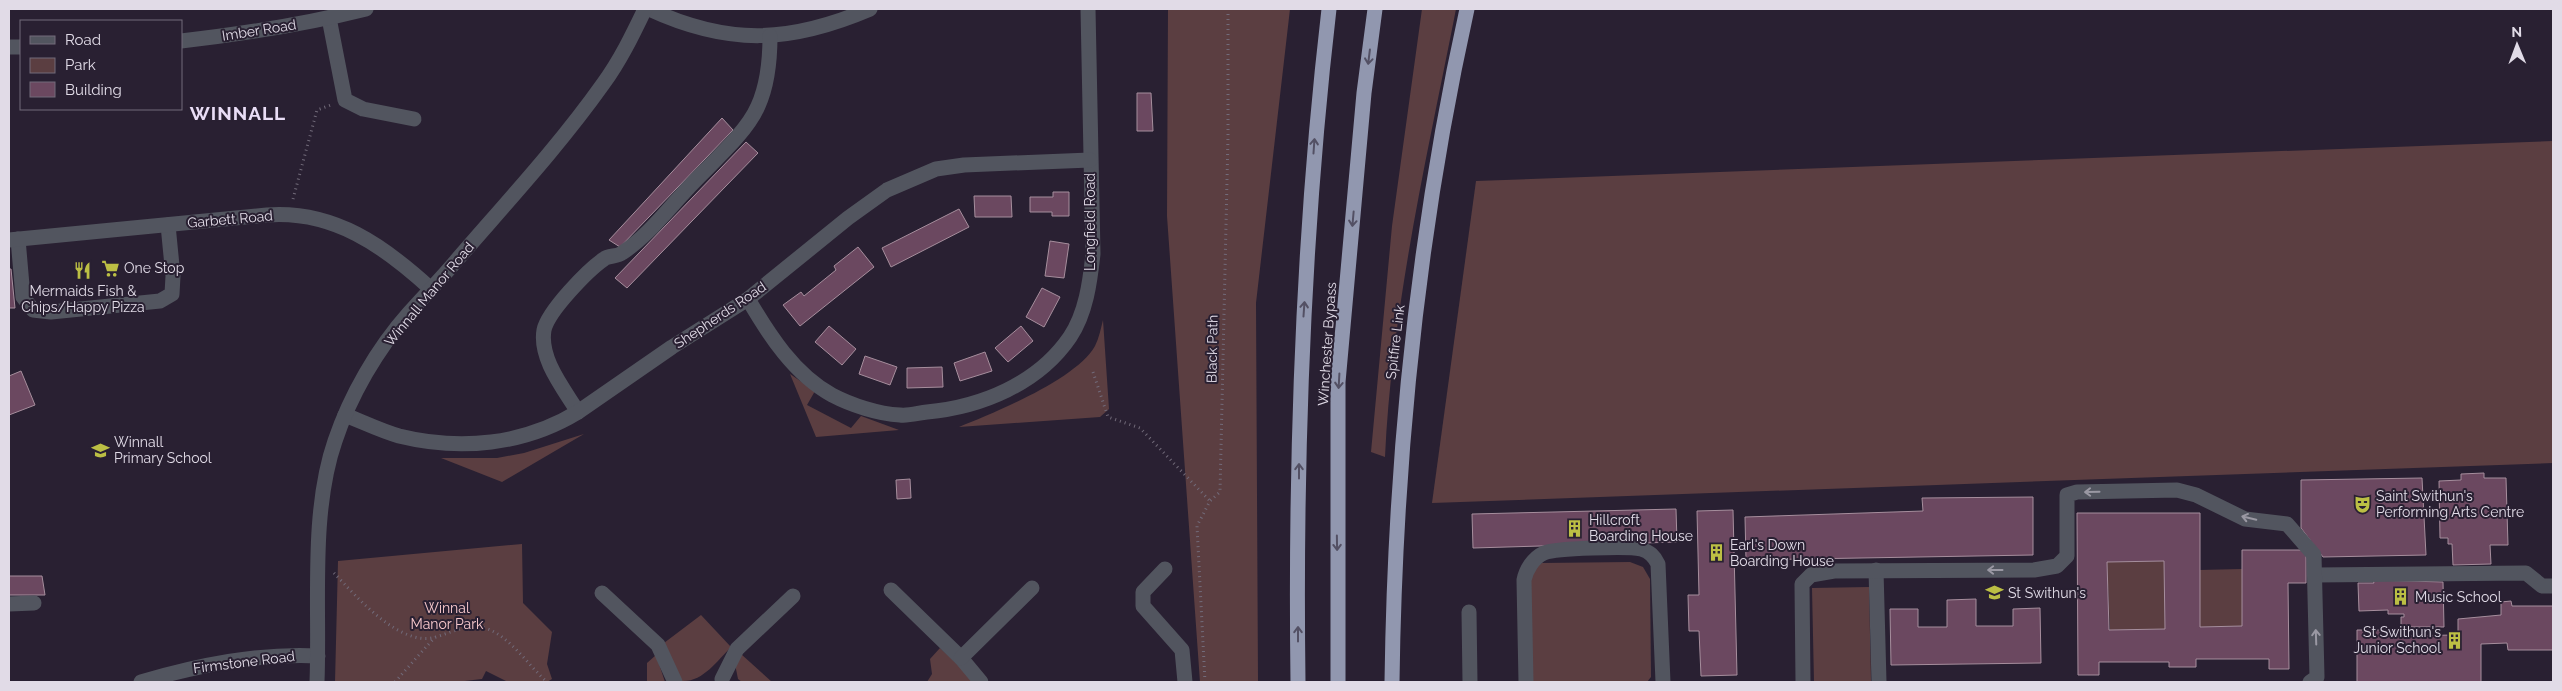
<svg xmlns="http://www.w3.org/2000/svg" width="2562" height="691" font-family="Raleway,sans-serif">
<rect width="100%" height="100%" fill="#292032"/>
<!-- green -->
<g fill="#5b3e41">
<polygon points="1168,9 1290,9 1256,303 1258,682 1200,682 1167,216"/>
<path d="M1422,9H1456C1427,157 1392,306 1385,457L1371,452L1392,226Z"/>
<polygon points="2553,141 2553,463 1432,503 1476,181"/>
<path d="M1103,320L1109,409L1100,417L959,427C994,413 1077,379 1095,346C1099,338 1101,328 1103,320Z"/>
<polygon points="790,374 815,391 807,405 851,428 861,416 899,430 816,437"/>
<polygon points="584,434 502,482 441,458 497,458 524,453"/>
<polygon points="522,544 523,603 552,632 547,664 552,679 547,682 506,681 486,671 482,679 456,682 335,682 338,561"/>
<polygon points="2164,561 2165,629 2110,630 2107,562"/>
<polygon points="1630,562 1643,567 1650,579 1651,677 1647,682 1533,682 1525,582 1534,568 1542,563"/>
<polygon points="2242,569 2242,626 2200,627 2199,570"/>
<polygon points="1869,587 1871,682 1814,682 1812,588"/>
<path d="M701,615L731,647C717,661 703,682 682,681L664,643Z"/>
<polygon points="940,648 971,676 971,682 927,682 932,674 930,659"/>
<polygon points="741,654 772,682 742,682 738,679 735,664"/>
<polygon points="656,655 665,682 647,682 647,663"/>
</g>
<!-- building -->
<g fill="#6b4860" stroke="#a68e9d" fill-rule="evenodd">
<polygon points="1137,93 1151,93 1153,131 1137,131"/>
<polygon points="722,118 733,130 620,247 609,240"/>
<polygon points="746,142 758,153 627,288 615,278"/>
<polygon points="1053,192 1069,192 1069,216 1052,216 1052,212 1030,212 1030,197 1053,197"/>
<polygon points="974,196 1011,196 1012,217 975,217"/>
<polygon points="959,209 969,227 891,267 882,248"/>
<polygon points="1050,241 1069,244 1064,278 1045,276"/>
<polygon points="858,247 874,267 800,326 783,305 801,292 804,296 836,270 834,266"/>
<polygon points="9,269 11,269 15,308 9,308"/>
<polygon points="1042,288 1060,297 1044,327 1026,317"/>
<polygon points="829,326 856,349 842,365 815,342"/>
<polygon points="1021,326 1033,341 1008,362 995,348"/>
<polygon points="985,352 992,371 960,381 954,363"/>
<polygon points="865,356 897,367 890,385 859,374"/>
<polygon points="942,367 943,387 907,388 907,368"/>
<polygon points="21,371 35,405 9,415 9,376"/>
<polygon points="2484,473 2484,478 2506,478 2508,545 2490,545 2491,564 2453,565 2452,544 2448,544 2448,538 2440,538 2439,481 2461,480 2461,474"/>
<polygon points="2422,478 2426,555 2323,557 2301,528 2301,480"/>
<polygon points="910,479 911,498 897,499 896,480"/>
<polygon points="2033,497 2033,555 1746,560 1745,517 1923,511 1922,498"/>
<polygon points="1676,509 1677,542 1473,548 1472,514"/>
<polygon points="1733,510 1737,675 1701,676 1699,631 1689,631 1688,595 1699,595 1697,511"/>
<path d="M2077,513H2200V627L2242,626V550H2306V583H2288L2289,669H2269V659H2196V667H2169V662H2099V675H2078ZM2164,561L2165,629L2109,630L2107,562Z"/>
<polygon points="9,576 42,576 45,595 9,595"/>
<polygon points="2373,580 2443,582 2444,627 2401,627 2401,617 2404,617 2404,614 2388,614 2388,610 2359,611 2358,583 2374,583"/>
<polygon points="1976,599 1976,626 2013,626 2013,609 2040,608 2041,663 1891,665 1890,609 1918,609 1918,627 1947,627 1947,600"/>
<polygon points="2511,601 2512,606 2553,606 2553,650 2508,650 2507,643 2481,644 2481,682 2357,682 2357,630 2381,630 2382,636 2458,635 2458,619 2501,615 2501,602"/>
</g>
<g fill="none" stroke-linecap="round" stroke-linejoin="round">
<!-- path -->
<g stroke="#726b7a" stroke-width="3" stroke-dasharray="1 4" stroke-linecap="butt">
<polyline points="293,199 317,110 331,105"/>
<polyline points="1093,372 1108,417 1140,428 1210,501"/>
<path d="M334,573C356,596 400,648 436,637C453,632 470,622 488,629C511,638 529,666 547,682"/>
<polyline points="395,682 435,637"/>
<polyline points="1205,682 1197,526 1210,501 1220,492 1228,136 1228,9"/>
</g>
<!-- minor -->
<g stroke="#52555f" stroke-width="15">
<path d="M649,9C729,46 790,43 870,9"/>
<polyline points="329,18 345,100 363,109 414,119"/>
<path d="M181,41C243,34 306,24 366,9"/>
<polyline points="9,47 21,47"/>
<polyline points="18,239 23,297 33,310 51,312 160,301 172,294 173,276 168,225"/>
<path d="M9,240L267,215C334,210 384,246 431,289"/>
<path d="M748,299C769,335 794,374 832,395C851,405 878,414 900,415C909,416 918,413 927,412C981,407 1038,384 1070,337C1086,313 1090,282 1093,254L1088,9"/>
<path d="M578,412C564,389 539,359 544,330C548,311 588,270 604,259C609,255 617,257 622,253C648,236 668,209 689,187C710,164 746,134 758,106C768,84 770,60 770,36"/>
<path d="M345,415C363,422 381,431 399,436C460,451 524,445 578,412L672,347L748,299L848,218L887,190L936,169L964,165L1090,160"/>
<polyline points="1165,569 1143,592 1143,606 1182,650 1185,682"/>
<polyline points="1876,570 1879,682"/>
<polyline points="2315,575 2526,573 2542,586 2553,586"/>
<polyline points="891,590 961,658 981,682"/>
<polyline points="602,593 658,645 675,682"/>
<polyline points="9,604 34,603"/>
<polyline points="1469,612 1470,682"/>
<polyline points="961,658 1032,588"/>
<polyline points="722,679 737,649 793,596"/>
<path d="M141,682C199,665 258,653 318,656"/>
<path d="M317,682C320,607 310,513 335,441C350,396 377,349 409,313C424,296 441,279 456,261C506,203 559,146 603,84C620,61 633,34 645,9"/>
<path d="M1526,682L1524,580C1526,570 1533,558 1544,553C1555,548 1629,546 1641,549C1650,552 1654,556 1658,564L1663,682"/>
<polyline points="1803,682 1802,584 1811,575 1834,571 2034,570 2057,566 2067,556 2067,495 2077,492 2177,490 2196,495 2245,519 2287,524 2314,555 2317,677 2310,682"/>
</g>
<!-- highway -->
<g stroke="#9197af" stroke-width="15">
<path d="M1298,682C1295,457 1303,232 1329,9"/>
<polyline points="1338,682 1338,382 1364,93 1375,9"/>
<path d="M1392,682C1395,456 1418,230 1467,9"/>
</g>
</g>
<!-- one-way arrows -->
<defs><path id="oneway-shaft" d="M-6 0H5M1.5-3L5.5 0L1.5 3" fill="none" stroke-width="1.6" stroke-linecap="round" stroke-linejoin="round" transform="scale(1.25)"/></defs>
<g stroke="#535064">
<use href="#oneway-shaft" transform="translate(1369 57) rotate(97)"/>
<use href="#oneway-shaft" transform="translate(1314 146) rotate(-86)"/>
<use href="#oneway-shaft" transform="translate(1353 219) rotate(95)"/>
<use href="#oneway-shaft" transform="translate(1304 309) rotate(-86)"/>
<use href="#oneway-shaft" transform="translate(1339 381) rotate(93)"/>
<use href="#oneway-shaft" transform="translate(1299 471) rotate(-90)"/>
<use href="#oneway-shaft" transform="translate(1337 543) rotate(89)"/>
<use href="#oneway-shaft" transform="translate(1298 634) rotate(-90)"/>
</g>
<g stroke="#9a98a3">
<use href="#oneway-shaft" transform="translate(2092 492) rotate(179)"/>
<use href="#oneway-shaft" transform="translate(2249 518) rotate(-167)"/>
<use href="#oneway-shaft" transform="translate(1995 570) rotate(180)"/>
<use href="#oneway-shaft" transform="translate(2316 637) rotate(-92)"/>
</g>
<!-- icons -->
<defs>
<symbol id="supermarket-bare" viewBox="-9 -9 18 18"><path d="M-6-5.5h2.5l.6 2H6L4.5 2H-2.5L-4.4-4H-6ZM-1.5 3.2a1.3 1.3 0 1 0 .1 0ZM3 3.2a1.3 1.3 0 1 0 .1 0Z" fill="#bcbf44" stroke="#292032" stroke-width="2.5" paint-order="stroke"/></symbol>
<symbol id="restaurant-bare" viewBox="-9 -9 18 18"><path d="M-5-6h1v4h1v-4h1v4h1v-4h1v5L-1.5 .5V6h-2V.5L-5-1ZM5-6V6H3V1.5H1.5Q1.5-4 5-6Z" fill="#bcbf44" stroke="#292032" stroke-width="2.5" paint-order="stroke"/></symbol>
<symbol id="school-bare" viewBox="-9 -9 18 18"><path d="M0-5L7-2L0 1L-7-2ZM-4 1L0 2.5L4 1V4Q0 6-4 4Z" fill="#bcbf44" stroke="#292032" stroke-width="2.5" paint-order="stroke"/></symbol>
<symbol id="theatre-bare" viewBox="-9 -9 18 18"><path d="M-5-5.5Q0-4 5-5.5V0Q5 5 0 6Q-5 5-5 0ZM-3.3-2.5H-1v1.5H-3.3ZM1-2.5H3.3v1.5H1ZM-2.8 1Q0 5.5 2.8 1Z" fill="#bcbf44" stroke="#292032" stroke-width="2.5" paint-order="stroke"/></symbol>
<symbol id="building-bare" viewBox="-9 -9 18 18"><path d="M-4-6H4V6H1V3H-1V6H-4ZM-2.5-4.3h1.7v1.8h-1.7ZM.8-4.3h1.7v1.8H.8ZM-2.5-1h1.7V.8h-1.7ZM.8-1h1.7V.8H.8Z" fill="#bcbf44" stroke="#292032" stroke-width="2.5" paint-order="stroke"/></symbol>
</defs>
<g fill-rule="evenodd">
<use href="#supermarket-bare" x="98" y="256" width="25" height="25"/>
<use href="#restaurant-bare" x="70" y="258" width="25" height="25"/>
<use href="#school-bare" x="88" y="438" width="25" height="25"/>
<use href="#theatre-bare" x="2350" y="492" width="25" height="25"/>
<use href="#building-bare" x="1562" y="516" width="25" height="25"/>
<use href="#building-bare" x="1704" y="540" width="25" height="25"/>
<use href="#school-bare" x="1982" y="580" width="25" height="25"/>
<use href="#building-bare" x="2388" y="584" width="25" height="25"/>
<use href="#building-bare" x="2442" y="628" width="25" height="25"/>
</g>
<g text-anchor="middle" stroke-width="4" stroke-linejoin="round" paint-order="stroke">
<!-- street labels -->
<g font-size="14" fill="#e1dbe7" stroke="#292032">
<text transform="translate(259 30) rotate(-9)" y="5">Imber Road</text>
<text transform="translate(230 219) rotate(-5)" y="5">Garbett Road</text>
<text transform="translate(1090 222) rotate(-90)" y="5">Longfield Road</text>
<text transform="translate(429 294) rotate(-50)" y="5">Winnall Manor Road</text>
<text transform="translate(720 315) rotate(-34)" y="5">Shepherds Road</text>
<text transform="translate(1395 342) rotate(-83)" y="5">Spitfire Link</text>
<text transform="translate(1327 344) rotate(-86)" y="5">Winchester Bypass</text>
<text transform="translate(1212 349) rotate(-89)" y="5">Black Path</text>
<text transform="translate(244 662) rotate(-7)" y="5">Firmstone Road</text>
</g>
<!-- poi labels -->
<g font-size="14" fill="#e1dbe7" stroke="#292032" text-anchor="start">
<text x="124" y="273">One Stop</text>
<text x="83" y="296" text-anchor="middle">Mermaids Fish &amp;<tspan x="83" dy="16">Chips/Happy Pizza</tspan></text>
<text x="114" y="447">Winnall<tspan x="114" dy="16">Primary School</tspan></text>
<text x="2376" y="501">Saint Swithun's<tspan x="2376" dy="16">Performing Arts Centre</tspan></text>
<text x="1589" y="525">Hillcroft<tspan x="1589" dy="16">Boarding House</tspan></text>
<text x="1730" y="550">Earl's Down<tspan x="1730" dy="16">Boarding House</tspan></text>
<text x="2008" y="598">St Swithun's</text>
<text x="2415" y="602">Music School</text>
<text x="2441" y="637" text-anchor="end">St Swithun's<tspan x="2441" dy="16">Junior School</tspan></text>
</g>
<!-- park labels -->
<g font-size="14" fill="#f7c8cc" stroke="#292032">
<text x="447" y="613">Winnal<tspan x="447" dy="16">Manor Park</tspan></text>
</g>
<!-- district labels -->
<g font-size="19" font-weight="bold" letter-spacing="1" fill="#e9ddf6" stroke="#292032">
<text x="238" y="120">WINNALL</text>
</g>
</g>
<!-- border -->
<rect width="2562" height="691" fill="none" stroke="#e1dbe7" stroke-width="20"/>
<!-- legend -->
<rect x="20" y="20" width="162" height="90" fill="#292032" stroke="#736b7a"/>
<rect x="30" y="36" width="25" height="8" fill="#52555f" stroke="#736b7a"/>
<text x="65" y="45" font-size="15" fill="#e1dbe7">Road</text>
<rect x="30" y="58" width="25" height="15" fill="#5b3e41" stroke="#736b7a"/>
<text x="65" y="70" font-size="15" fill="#e1dbe7">Park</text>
<rect x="30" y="82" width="25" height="15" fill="#6b4860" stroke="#736b7a"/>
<text x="65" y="95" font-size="15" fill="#e1dbe7">Building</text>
<!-- north arrow -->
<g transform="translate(2517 45) rotate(359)" stroke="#292032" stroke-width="4" paint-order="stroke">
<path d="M0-4L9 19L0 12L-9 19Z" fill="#e1dbe7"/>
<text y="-8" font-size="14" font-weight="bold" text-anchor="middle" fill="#e1dbe7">N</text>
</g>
</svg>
